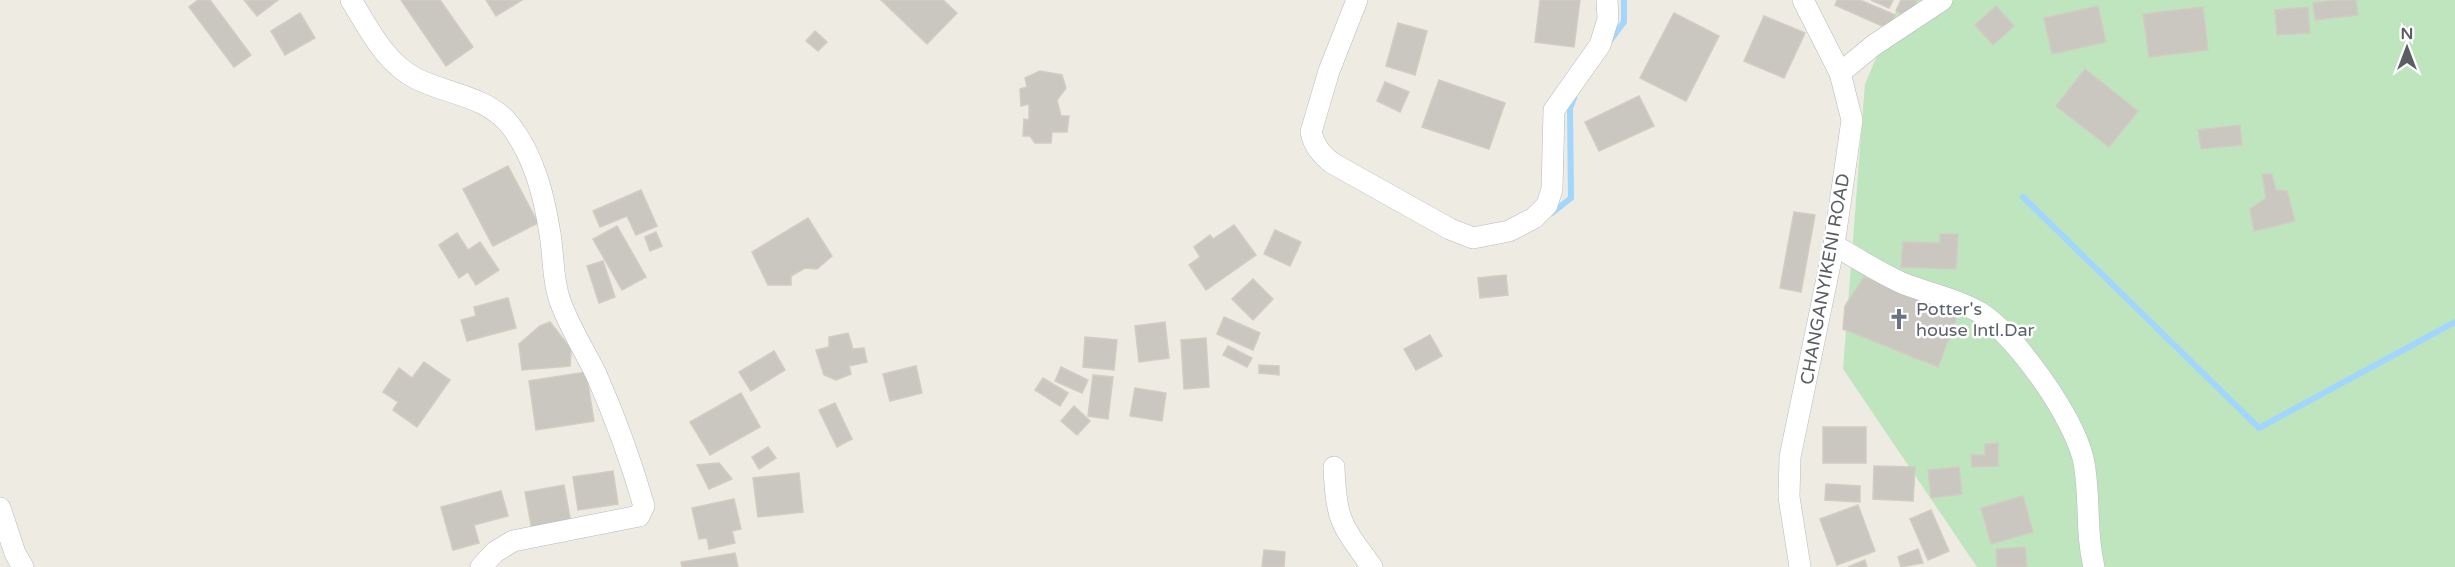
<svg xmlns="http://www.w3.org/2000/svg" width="2455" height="567" font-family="'Varela Round',sans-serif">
<rect width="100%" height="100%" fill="#edebe2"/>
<!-- green -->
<polygon fill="#bfe5bf" points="1901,0 2455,0 2455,567 1977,567 1843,369 1865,84"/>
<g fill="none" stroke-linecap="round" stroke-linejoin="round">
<!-- stream -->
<g stroke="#a2d6fd" stroke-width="6">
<polyline points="1609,42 1624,22 1624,0"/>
<polyline points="2023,197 2259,428 2455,322"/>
<polyline points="1552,213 1571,198 1570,108 1574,98"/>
</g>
</g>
<!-- building -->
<g fill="#cac7c1" stroke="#d2ccc1" stroke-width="1.5">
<polygon points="198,0 210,0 251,55 234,67 189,7"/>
<polygon points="244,0 278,0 257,16"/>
<polygon points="401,0 440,0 473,47 446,66"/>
<polygon points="486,0 522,0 496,16"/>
<polygon points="881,0 943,0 957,13 927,44"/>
<polygon points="1540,0 1580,0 1574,47 1535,42"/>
<polygon points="1837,0 1860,0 1895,15 1889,29 1835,5"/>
<polygon points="1871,0 1893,0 1889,8"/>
<polygon points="1901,0 1917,0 1909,18 1896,11"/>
<polygon points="2337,0 2356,0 2358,15 2315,20 2313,3"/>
<polygon points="1996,6 2014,26 1993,45 1975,25"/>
<polygon points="2098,6 2106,42 2052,54 2044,18"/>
<polygon points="2203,7 2208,50 2149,57 2143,14"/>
<polygon points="2308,7 2310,33 2277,35 2275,10"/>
<polygon points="300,13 315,38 285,55 271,31"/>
<polygon points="1674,13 1719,36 1686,101 1640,78"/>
<polygon points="1764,16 1805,33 1784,78 1744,61"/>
<polygon points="1398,23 1427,31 1415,75 1386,66"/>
<polygon points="815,31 827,42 818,51 806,41"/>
<polygon points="2085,69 2138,111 2109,147 2056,106"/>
<polygon points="1040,71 1062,75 1066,88 1057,100 1061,116 1069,116 1067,132 1052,132 1051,143 1035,143 1030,136 1023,136 1024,119 1029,120 1029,104 1021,106 1020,89 1027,87 1025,78"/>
<polygon points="1439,80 1505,103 1489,149 1422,127"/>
<polygon points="1385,82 1409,92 1400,112 1377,101"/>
<polygon points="1639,96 1654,126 1599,151 1585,122"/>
<polygon points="2240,125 2242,145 2201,149 2198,130"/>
<polygon points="508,166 538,223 493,246 463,189"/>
<polygon points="2262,174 2272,174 2276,190 2287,191 2295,221 2254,231 2250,209 2266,198"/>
<polygon points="641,190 657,226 636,235 627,216 600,227 593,211"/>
<polygon points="1794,212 1815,215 1801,292 1780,288"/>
<polygon points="808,218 832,256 817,269 805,268 791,276 791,285 768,285 752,252"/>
<polygon points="1234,225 1256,255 1206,290 1189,265 1200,257 1194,247 1210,235 1213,239"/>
<polygon points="617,226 646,277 622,290 593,239"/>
<polygon points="1275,230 1301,242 1290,266 1264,254"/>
<polygon points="656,232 662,246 650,251 645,237"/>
<polygon points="457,233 468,250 480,242 499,270 476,285 468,272 459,278 439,245"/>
<polygon points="1940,234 1958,234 1956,269 1901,267 1903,242 1940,243"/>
<polygon points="603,261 615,297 599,303 587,266"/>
<polygon points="1506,275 1508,295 1480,298 1478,278"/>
<polygon points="1864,277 1958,314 1938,367 1843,329 1845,306"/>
<polygon points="1253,279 1273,299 1253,320 1232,299"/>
<polygon points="508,298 516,328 467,341 461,320 476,316 474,307"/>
<polygon points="1224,317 1260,333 1253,350 1217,334"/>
<polygon points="550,322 571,349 570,366 522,370 519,344 540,326"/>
<polygon points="1165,322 1169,358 1139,362 1135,326"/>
<polygon points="848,333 853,349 864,348 867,362 849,366 851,374 836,380 824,375 816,350 829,347 829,337"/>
<polygon points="1430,335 1442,356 1416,370 1404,349"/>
<polygon points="1085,337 1117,340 1114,370 1083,367"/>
<polygon points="1206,338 1209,387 1184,389 1181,340"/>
<polygon points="1228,346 1252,358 1247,367 1223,355"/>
<polygon points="774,351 785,370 751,391 739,372"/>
<polygon points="424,362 450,380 417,427 393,410 398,402 383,392 399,368 412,378"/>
<polygon points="1259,365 1279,366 1279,375 1259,373"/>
<polygon points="916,366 922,393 890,401 883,374"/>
<polygon points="1061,367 1088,380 1082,393 1055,381"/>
<polygon points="586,372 594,421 536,430 529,381"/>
<polygon points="1093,375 1113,377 1108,419 1088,416"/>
<polygon points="1043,378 1068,393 1060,406 1035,390"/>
<polygon points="1135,388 1166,393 1162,421 1130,416"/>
<polygon points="741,393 760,427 710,455 690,422"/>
<polygon points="835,403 852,439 837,447 819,410"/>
<polygon points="1074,406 1090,421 1077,435 1061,421"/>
<rect x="1823" y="427" width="43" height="36"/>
<polygon points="1998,443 1998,466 1972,467 1971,455 1985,455 1985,444"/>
<polygon points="768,447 776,458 759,469 752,457"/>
<polygon points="719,463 732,479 709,489 697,465"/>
<polygon points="1874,466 1915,467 1913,501 1873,499"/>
<polygon points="1959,467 1962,494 1931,498 1928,470"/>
<polygon points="613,471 618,504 578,510 573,477"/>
<polygon points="799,473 803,512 758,517 753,478"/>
<polygon points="1826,484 1860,486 1860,502 1825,500"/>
<polygon points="564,485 571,523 532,530 525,492"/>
<polygon points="501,491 508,516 474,525 479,543 453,550 441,507"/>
<polygon points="2023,496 2033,532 1991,544 1981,508"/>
<polygon points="734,499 741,529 732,531 735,543 709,549 707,538 699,539 692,508"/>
<polygon points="1858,505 1875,551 1837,565 1820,519"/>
<polygon points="1931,510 1949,551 1928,560 1910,519"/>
<polygon points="2025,547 2027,567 1997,567 1996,549"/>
<polygon points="1918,549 1923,563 1901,567 1898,557"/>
<polygon points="1264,550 1285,552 1284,567 1262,567"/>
<polygon points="735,553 738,567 682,567 681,562"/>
<polygon points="1865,560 1867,567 1848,567"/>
</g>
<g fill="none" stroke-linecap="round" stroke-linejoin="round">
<defs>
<g id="minor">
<path d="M351,0C369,29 385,63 417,79C447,94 487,96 510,125C534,156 544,195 550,234C554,256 552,279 560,301C569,326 584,350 596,374C615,417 631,461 644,506L639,516L513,541L495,552L481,567"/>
<path d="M1357,0L1329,71L1311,132C1314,146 1321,154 1332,163L1450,229L1473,238L1509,231L1534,218L1547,205L1552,189L1554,110L1600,45L1608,19L1607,0"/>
<polyline points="1840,73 1874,45 1942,0"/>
<path d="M1834,245C1856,258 1878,272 1902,283C1927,293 1955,298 1979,312C2016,335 2072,415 2083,458C2091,494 2085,531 2094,567"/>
<path d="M1334,467C1336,521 1341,524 1372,567"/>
<polyline points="0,508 15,553 23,567"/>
<polyline points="1800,567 1789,497 1790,457 1834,245 1852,120 1840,73 1803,0"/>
</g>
</defs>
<!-- minor casing -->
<use href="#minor" stroke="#b7babe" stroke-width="22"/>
<!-- minor -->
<use href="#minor" stroke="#fff" stroke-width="21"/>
</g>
<!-- icons -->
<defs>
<symbol id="church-bare" viewBox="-9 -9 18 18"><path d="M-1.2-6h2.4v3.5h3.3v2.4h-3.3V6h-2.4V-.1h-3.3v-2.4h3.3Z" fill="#6b7280" stroke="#fff" stroke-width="2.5" paint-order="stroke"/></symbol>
</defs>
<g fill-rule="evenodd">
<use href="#church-bare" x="1884" y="304" width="30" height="30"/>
</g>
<g text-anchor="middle" stroke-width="5" stroke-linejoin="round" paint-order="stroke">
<!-- street labels -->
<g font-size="18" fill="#5a5e63" stroke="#fff">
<text transform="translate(1825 279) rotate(-80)" y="6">CHANGANYIKENI ROAD</text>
</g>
<!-- worship labels -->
<g font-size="18" fill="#5b616d" stroke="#fff" text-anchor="start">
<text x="1916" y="315">Potter's<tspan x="1916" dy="21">house Intl.Dar</tspan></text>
</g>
</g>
<!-- north arrow -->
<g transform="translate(2407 48)" stroke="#ffffff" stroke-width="4.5" paint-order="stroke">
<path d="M0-4.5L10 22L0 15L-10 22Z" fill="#5a5e63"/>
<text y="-9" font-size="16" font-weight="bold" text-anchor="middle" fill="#5a5e63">N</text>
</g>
</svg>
